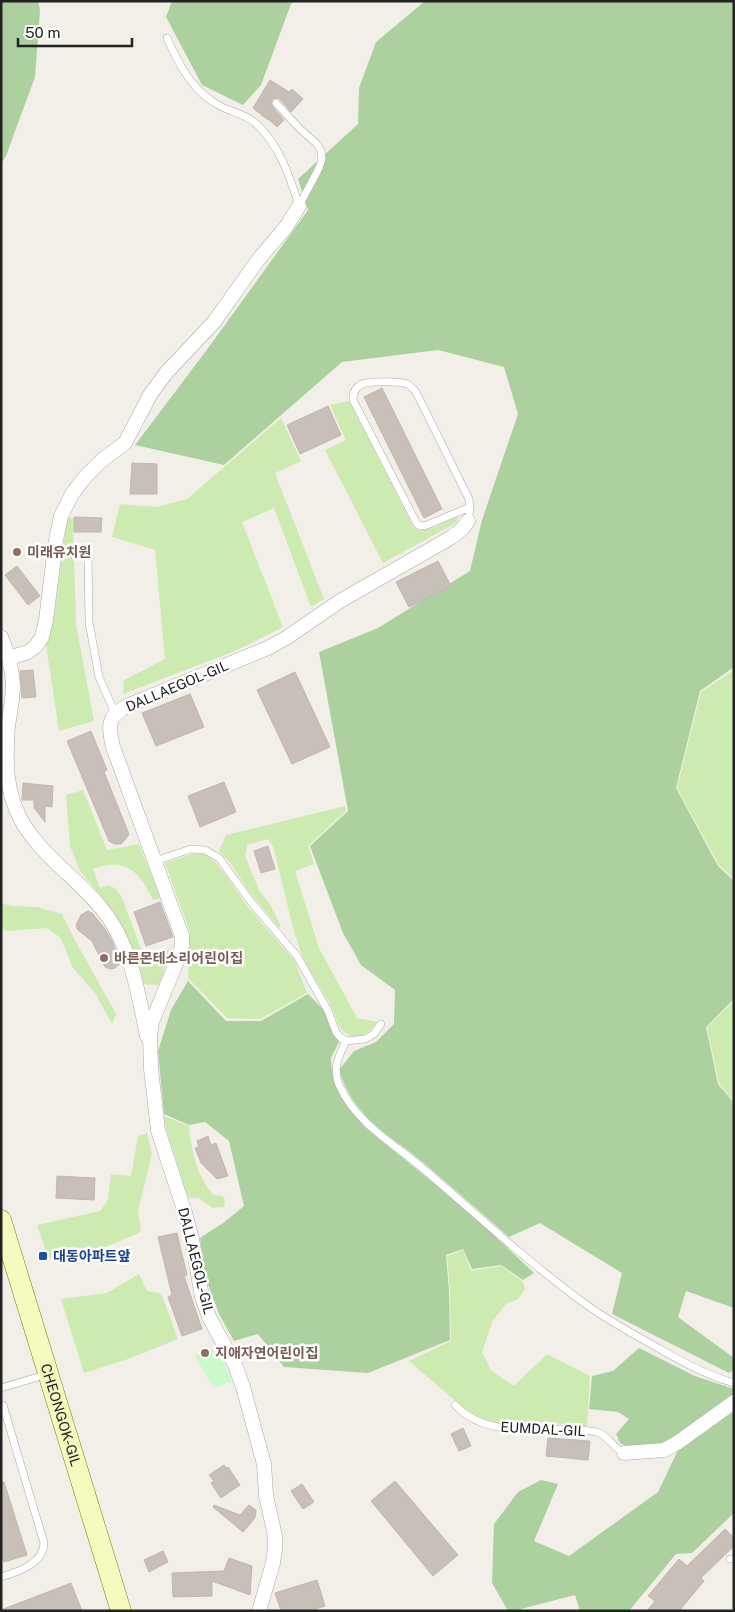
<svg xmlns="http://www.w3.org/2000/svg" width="735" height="1612" font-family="'Public Sans','Noto Sans KR',sans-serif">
<rect width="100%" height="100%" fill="#f2efe9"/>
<!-- grass -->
<g fill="#cdebb0">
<path d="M349,401L413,526C423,537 446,521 458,516V518L456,523L383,563L325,450L346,440L330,405Z"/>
<polygon points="281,418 301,461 275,473 324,599 311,607 274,508 242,522 283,627 235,651 123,694 124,680 165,659 155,550 112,537 120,504 156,507 187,499"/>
<polygon points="67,517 73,518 76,624 94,721 59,731 46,645 55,611"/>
<polygon points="734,670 734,879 719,865 677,788 701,692"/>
<path d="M83,790L107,850L139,844L161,898L153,900C140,872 125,856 93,869L100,888L109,885L116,889L122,898L145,959L172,948L159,985L142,984L123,930L114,912L80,871L70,846L66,795Z"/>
<path d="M345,806L346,811L308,846L314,864L295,871L319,948L357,1018L377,1022C371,1032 357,1042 346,1033C338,1028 337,1019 333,1010C324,990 308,971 300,950C289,918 282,879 273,846L268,839L247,845L245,856L259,890L271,906L281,927L279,928L248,890L231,864L219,851L226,835Z"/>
<polygon points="192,854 204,854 215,862 227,877 247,906 294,960 307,993 260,1019 227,1018 188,978 190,932 165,863"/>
<polygon points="1,903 11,906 37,907 62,914 71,933 116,1014 112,1024 95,993 73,968 61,938 47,928 7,931 1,928"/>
<polygon points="734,1001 734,1102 719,1083 707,1027"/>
<path d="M164,1116L189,1126C191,1151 197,1175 213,1195L223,1196L225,1202L224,1207L213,1208L198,1198H188L167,1132Z"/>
<polygon points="147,1133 152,1154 138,1211 141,1230 139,1233 94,1252 48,1258 37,1225 100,1211 108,1200 111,1174 131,1176 138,1136"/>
<polygon points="463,1250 471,1271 501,1266 523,1282 525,1289 518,1299 506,1304 492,1322 482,1352 491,1370 514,1386 547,1354 590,1376 587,1427 546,1422 504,1426 489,1422 466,1410 409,1361 451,1341 450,1290 447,1256"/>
<polygon points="139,1274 147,1291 161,1293 178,1339 128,1359 84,1373 61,1299 107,1293"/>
</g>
<!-- forest -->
<g fill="#add19e">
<polygon points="1,1 38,1 40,10 35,77 6,156 1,164"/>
<polygon points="172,1 296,1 291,4 261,85 243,105 202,85 166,17"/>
<path d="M425,1H734V667L700,691L676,788L718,866L734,881V999L706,1027L718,1084L734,1103V1308L686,1291L678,1317L734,1358V1369L729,1373L612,1314L622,1273L540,1223L509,1237C481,1213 453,1188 425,1164C390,1135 353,1117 339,1070L354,1051L376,1042L394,1024L395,990L361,965L343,933L310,846L348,811L319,652L378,628L470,571L482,520L518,414L504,367L438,350L342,362L224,465L135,445L206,351L308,210L298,179L358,124L359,88L376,42Z"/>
<polygon points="188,981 226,1021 261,1021 308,994 325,1011 333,1033 339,1042 331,1058 332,1072 337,1086 348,1108 366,1128 468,1211 534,1273 523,1280 501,1265 472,1269 463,1249 446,1255 449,1290 450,1340 368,1373 284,1367 258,1334 234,1341 219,1314 205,1276 200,1238 223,1223 244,1206 229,1141 205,1122 189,1125 164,1114 158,1051 171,1010"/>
<polygon points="639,1348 695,1376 734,1389 734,1398 661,1446 645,1448 626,1446 620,1443 616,1434 629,1419 618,1412 589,1409 592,1376 613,1371"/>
<polygon points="734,1406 734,1513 692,1553 676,1554 629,1611 580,1611 575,1595 513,1611 508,1611 492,1583 494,1524 518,1492 541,1480 558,1484 534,1541 569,1556 658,1492 680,1446"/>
</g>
<!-- park -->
<polygon fill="#c8facc" points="216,1348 232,1381 214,1388 195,1356"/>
<!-- building -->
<g fill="#c7bfb8" stroke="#c4b6ab">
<polygon points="270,80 289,92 292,89 303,99 291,112 280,99 275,98 272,99 272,106 284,120 277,127 268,119 268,120 253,108"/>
<polygon points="382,388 442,509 424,518 364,397"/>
<polygon points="328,406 341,435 300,454 287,425"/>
<polygon points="132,463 157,464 157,494 130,494"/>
<polygon points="74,517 102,518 101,532 74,532"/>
<polygon points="438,561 451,586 409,607 396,582"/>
<polygon points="17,566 40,596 28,605 5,575"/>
<polygon points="33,670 36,697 22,698 20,671"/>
<polygon points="295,672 330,747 292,764 257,690"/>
<polygon points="190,694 204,727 156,746 142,713"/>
<polygon points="91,731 107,770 104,772 129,834 125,840 121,844 114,844 109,841 67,741"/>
<polygon points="224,782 236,812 200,827 188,796"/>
<polygon points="23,783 53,786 52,807 45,806 45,822 34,808 34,800 22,800"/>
<polygon points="268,846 275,869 261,873 254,851"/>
<polygon points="160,902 173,937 146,946 134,912"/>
<polygon points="88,911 92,913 105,929 112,941 121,963 115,968 110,969 105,967 92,941 78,930 76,925 81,915"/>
<polygon points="208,1136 211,1145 216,1143 228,1176 217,1179 201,1163 195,1148 199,1147 197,1141"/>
<polygon points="57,1176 95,1178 94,1200 56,1198"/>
<polygon points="177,1233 187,1275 184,1276 202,1329 182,1336 168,1297 172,1295 158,1237"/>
<polygon points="463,1428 471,1446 459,1451 451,1434"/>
<polygon points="548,1438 590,1441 588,1460 546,1456"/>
<polygon points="224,1465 226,1468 228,1467 240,1485 221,1498 211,1483 214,1481 209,1475"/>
<polygon points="395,1481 458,1555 433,1576 371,1501"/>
<polygon points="1,1482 4,1482 27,1555 4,1562 1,1552"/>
<polygon points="302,1484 314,1502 303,1509 291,1491"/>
<polygon points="214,1505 240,1515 249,1505 256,1510 255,1518 243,1532 213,1507"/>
<polygon points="725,1529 734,1538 734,1546 701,1578 704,1581 679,1611 647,1611 655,1601 648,1596 679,1559 687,1566"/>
<polygon points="163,1551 168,1562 149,1572 144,1560"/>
<polygon points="229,1558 252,1566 250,1595 212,1581 212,1596 173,1597 172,1573 224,1571"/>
<polygon points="317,1580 325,1606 309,1611 281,1611 275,1593"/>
<polygon points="71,1583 82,1611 2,1611 1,1610"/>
</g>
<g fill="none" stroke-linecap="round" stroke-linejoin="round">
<defs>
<g id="lane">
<path d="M167,38C179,65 193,92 220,106C231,112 245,114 254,122C279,143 290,177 299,206"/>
<polyline points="276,103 299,128 317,144 321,151 322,159 319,168 299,206"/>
<path d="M468,521C470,513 470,507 469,499L416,392C413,389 411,386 407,384C400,381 370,381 362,384C355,387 353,394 353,400L417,524L421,526L427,525L470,507"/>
<polyline points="88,554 89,622 99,677 115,713"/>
<polyline points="155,861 191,849 205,850 219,858 251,902 297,956 328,1011 336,1032 340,1037 346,1041 365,1039 374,1034 381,1024"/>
<path d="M346,1041C338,1057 332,1070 340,1087C358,1125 395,1144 426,1171C478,1216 528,1262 584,1303C607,1320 633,1334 658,1348C683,1362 706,1375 734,1383"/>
<polyline points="1,1388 48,1374"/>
<path d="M455,1405C493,1444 550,1422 597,1432C608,1435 613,1448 624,1453"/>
<polyline points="730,1559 734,1559"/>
<path d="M1,1577C18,1572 44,1563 44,1543L3,1405"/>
</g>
<g id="street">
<path d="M1,637C8,653 12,668 13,685C13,699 10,713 8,726C6,754 5,783 16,809C32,850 75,875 102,909C131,944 138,993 147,1036"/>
<polyline points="9,658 28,652 36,646 42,637 46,620 56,540 61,516 72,494 85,477 102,460 125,443 150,395 166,373 214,322 258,260 286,227 299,206"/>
<polyline points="624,1453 664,1450 677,1443 734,1402"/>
<path d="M259,1611L273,1563L275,1549V1536L266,1495L264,1464L243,1387L235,1365L209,1317L202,1297L192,1239L185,1213L158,1130L151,1069L150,1035L152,1022L179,956L182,946V936L113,747C108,726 107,717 127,706L268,648L286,638L340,601L452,537L462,529L468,521"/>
</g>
<g id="secondary">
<path id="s1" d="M1,1220L121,1611"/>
</g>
</defs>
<!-- lane casing -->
<use href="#lane" stroke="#a9a9a9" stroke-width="8"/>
<!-- street casing -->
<use href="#street" stroke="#a9a9a9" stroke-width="15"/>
<!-- secondary casing -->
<use href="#secondary" stroke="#707d05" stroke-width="21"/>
<!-- lane -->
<use href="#lane" stroke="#fff" stroke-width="7"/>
<!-- street -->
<use href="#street" stroke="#fff" stroke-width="14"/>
<!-- secondary -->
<use href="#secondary" stroke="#f7fabf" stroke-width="20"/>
</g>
<!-- markers -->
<g fill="#8d6e63" stroke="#fff" stroke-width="2">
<circle cx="17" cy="552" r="5"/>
<circle cx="104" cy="958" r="5"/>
<circle cx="205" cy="1353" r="5"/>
</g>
<rect fill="#1a4fb4" stroke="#fff" stroke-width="2" x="38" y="1251" width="10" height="10" rx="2.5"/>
<g text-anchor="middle" stroke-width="5" stroke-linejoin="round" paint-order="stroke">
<!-- education labels -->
<g font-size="14" font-weight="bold" fill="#785e54" stroke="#fff" text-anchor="start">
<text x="27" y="557">미래유치원</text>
<text x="114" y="963">바른몬테소리어린이집</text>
<text x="215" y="1358">지애자연어린이집</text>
</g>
<!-- street labels -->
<g font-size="14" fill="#222" stroke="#fff">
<text transform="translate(177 686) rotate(-23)" y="5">DALLAEGOL-GIL</text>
<text transform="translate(196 1261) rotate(76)" y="5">DALLAEGOL-GIL</text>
<text dy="5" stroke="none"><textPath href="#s1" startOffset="204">CHEONGOK-GIL</textPath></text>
<text transform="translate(543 1429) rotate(3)" y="5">EUMDAL-GIL</text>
</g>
<!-- transit labels -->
<g font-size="14" font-weight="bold" fill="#164399" stroke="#fff" text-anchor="start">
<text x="53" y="1261">대동아파트앞</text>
</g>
</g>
<!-- border -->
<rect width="735" height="1612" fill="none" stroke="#222222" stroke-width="5"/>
<!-- scale -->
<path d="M18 38v8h114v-8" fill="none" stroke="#222222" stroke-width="2.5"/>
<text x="25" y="38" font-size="15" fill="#222222" stroke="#ffffff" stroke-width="4" paint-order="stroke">50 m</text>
</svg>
